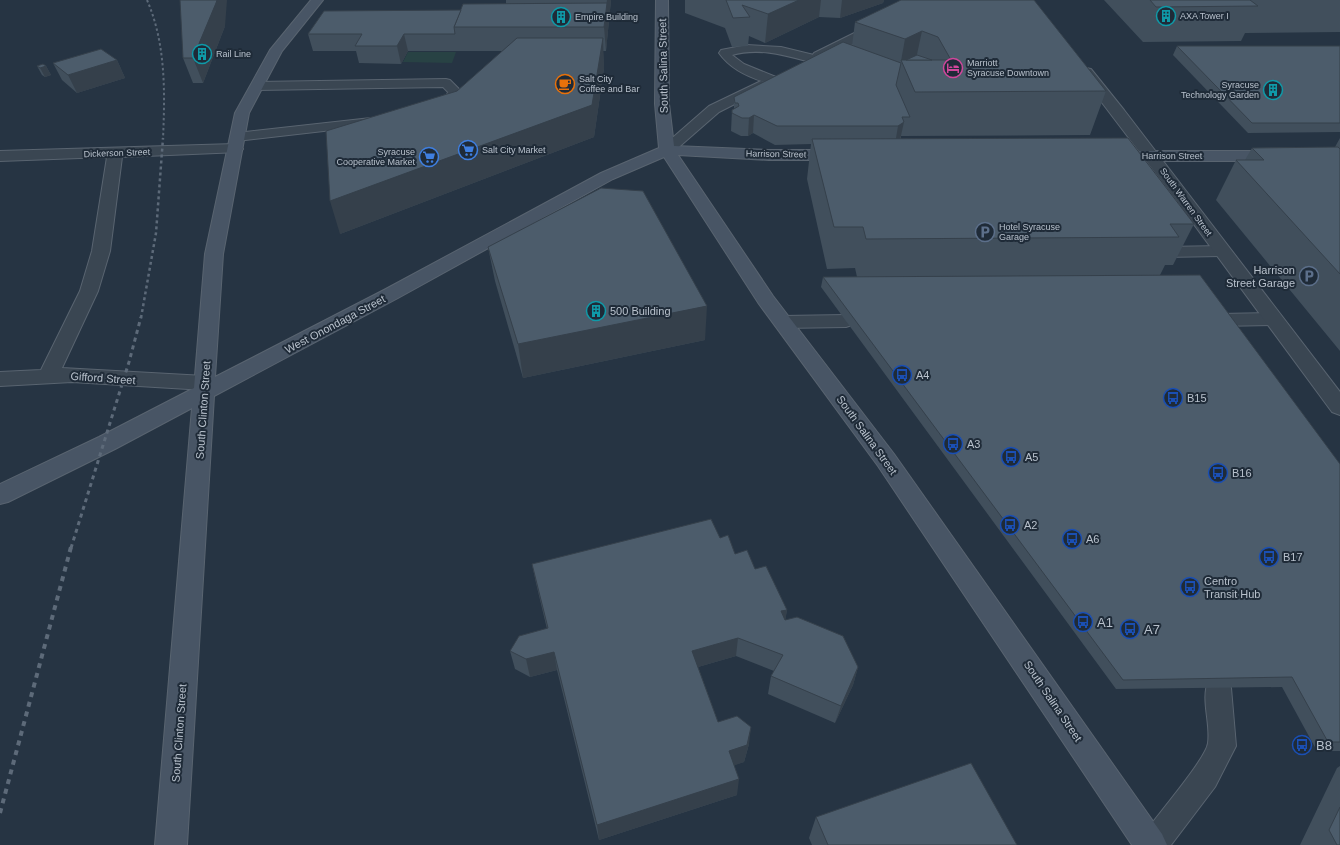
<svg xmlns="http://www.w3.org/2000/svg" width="1340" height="845" font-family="Helvetica,sans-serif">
<rect width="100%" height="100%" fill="#263443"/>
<!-- green -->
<polygon fill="#284244" points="408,52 456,52 452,63 403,62"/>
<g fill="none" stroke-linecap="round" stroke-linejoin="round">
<defs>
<g id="lane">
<path d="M747,45L781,47L818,56L820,59L818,62L814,63C787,56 760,47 732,55L744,64L776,77L778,80L776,83L772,84C752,79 731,70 719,53L721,50Z"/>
<polygon points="446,79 450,80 461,91 453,111 440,114 435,113 433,110 435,107 443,105 448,92 443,87 257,90 253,89 251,86 253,83 257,82"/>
<polygon points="371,118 376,119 378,122 376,125 237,141 232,140 230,137 232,134 237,133"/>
<polygon points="1222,246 1228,248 1230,251 1228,254 1222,256 1164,257 1158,255 1156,252 1158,249 1164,247"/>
<polygon points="1272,313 1278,315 1281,319 1278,323 1272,325 1219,326 1213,324 1210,320 1213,316 1219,314"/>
<polygon points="846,315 852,317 855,321 852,325 846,327 783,328 777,326 774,322 777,318 783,316"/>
<path d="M1218,676L1227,679L1231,688L1236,746L1215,787L1171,845H1138L1143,835C1155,818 1206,759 1208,743C1211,722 1200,699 1209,679Z"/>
</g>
<g id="street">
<polygon points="921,0 936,0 934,2 824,59 814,59 812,56 814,53"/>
<polygon points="1086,68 1091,69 1124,110 1340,392 1340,415 1332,412 1176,200 1081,75 1079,72 1081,69"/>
<polygon points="761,81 766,82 768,85 766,88 719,112 672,153 667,155 662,153 659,150 662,147 709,106"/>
<polygon points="235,144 240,146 243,149 240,152 122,157 110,251 98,291 62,368 205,376 212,378 216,383 212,388 205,390 72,382 0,386 0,372 41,370 80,291 92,251 107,157 0,161 0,151"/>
</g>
<g id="secondary">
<polygon points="311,0 323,0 282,51 249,113 223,254 215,377 384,290 601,173 659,148 655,104 656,0 668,0 669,104 674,146 769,150 839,150 844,152 847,155 844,158 839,160 769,160 678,155 773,296 894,454 1162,834 1167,845 1132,845 878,466 759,304 664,157 613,179 398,298 214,396 187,845 155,845 192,408 115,449 8,502 0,504 0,484 99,437 194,388 205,254 235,113 270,50"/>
<polygon points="1113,151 1277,151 1282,153 1285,156 1282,159 1277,161 1113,161 1108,159 1105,156 1108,153"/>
</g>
</defs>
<!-- lane casing -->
<use href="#lane" stroke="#596470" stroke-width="2"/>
<!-- street casing -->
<use href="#street" stroke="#596470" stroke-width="2"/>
<!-- secondary casing -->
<use href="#secondary" stroke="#596470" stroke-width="2"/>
<!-- lane -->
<use href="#lane" fill="#3a4652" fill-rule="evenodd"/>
<!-- street -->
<use href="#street" fill="#3a4652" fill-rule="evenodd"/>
<!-- secondary -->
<use href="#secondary" fill="#485565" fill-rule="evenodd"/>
<!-- rail-far3 -->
<path stroke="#5d6a79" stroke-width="2" stroke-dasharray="2.5 2.5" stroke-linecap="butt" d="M147,0C166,44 165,92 163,139"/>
<!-- rail-far2 -->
<polyline stroke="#5d6a79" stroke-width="2.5" stroke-dasharray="3 3" stroke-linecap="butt" points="141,318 156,233 163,138"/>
<!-- rail-far1 -->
<polyline stroke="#5d6a79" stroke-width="3" stroke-dasharray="4 4" stroke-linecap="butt" points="71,548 129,362 141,317"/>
<!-- rail -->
<polyline stroke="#5d6a79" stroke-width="4" stroke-dasharray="5 5" stroke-linecap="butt" points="0,813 71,547"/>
</g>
<!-- wall -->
<g fill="#414f5c">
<polygon points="506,0 611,0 606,51 603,51 604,68 594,137 340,234 457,91 502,51 408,51 401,64 359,63 356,51 313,51 308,34 506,4"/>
<polygon points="685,0 884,0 883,3 840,18 819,17 765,43 749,36 748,46 732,47 725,28 685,13"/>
<polygon points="901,0 1106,91 1090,135 901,136 901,139 1194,224 1173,265 1165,265 1160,275 1340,464 1340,751 1317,751 1282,687 1116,689 821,287 823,277 857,277 855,268 827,269 807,179 811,144 775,145 753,133 748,136 741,136 731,131 732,110 734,109 734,97 852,46 855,22"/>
<polygon points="1104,0 1340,0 1340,32 1245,33 1241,41 1143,42"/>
<polygon points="225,26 203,83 193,83 183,58"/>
<polygon points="1177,46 1340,46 1340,132 1248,133 1173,55"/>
<polygon points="117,60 125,78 77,93 62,80 53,63"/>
<polygon points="37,66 46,66 51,75 45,77 42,75"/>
<polygon points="1340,138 1340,351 1216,200 1236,160 1245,160 1252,148 1335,147"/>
<polygon points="488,247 705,340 523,378 495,281"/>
<polygon points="720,538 735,554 755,569 787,610 785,620 858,667 853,685 835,723 768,694 771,676 774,671 736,656 698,667 718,722 749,744 744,762 734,765 737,795 599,840 557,670 530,677 515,669 510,651 547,629 536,583 532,564"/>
<polygon points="1340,766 1340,845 1300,845 1337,768"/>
<polygon points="816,817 1017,845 812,845 809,838"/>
</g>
<!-- shaded-wall -->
<g fill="#35404b">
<polygon points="217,0 227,0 225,26 203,83 193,58"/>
<polygon points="607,0 611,0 606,51 604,27"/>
<polygon points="799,0 821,0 819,17 765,43 768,14"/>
<polygon points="842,0 884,0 883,3 840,18"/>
<polygon points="922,31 913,73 901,61 905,39"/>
<polygon points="404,34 408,51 401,64 397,46"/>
<polygon points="603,38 604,68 594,137 340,234 330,201"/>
<polygon points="117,60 125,78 77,93 68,75"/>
<polygon points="46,66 51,75 45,77 40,68"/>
<polygon points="754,115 753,133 748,136 749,118"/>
<polygon points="904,122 900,140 895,144 898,126"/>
<polygon points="707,306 705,340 523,378 518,344"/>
<polygon points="787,610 784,629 781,611"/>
<polygon points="738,638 736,656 691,669 692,651"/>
<polygon points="554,652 557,670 530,677 526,659"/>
<polygon points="858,667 853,685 835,723 841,706"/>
<polygon points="751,727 749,744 744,762 727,768 729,751"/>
<polygon points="739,779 737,795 599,840 597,825"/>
</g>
<!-- building -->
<g fill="#4c5c6b" stroke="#35404b">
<polygon points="180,0 217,0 216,3 193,58 183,58"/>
<polygon points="726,0 799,0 768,14 742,5 750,17 733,18"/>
<polygon points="901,0 1034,0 1106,91 915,92 901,60 951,60 938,37 922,31 905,39 855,22"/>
<polygon points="1150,0 1250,0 1258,6 1156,7"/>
<polygon points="607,3 604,27 454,27 463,4"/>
<polygon points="461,10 454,27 455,34 404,34 397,46 355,46 362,34 308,34 324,11"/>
<polygon points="517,38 603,38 592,105 330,201 326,131 457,91"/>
<polygon points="843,42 901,63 896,85 910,117 902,117 904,122 898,126 777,126 754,115 749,118 742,118 732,113 732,110 739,106 738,103 735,103 734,97"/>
<polygon points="1177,46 1340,46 1340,123 1252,123"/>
<polygon points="101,49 117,60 68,75 53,63"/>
<polygon points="917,55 932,60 906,60"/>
<polygon points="43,64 46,66 40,68 37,66"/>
<polygon points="1128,138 1194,224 1170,224 1179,237 866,239 863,227 834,227 812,139"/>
<polygon points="1338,147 1340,149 1340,274 1236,160 1264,160 1252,148"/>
<polygon points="601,188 643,191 707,306 518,344 488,247"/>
<polygon points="1200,275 1340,464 1340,742 1328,742 1292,677 1123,680 823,277"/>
<polygon points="711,519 720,538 728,535 735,554 747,550 755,569 766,566 787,610 781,611 785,620 797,617 843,636 858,667 841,706 771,676 783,655 738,638 692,651 718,722 737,716 751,727 747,745 729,751 739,779 597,825 554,652 526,659 510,651 519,636 548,628 532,564"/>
<polygon points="971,763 1017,845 828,845 816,817"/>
<polygon points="1340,807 1340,845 1337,845 1329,830"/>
</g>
<!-- icons -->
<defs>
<symbol id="building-ring" viewBox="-11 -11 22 22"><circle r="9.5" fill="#1f2b38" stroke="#0f9aa8" stroke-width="1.5"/><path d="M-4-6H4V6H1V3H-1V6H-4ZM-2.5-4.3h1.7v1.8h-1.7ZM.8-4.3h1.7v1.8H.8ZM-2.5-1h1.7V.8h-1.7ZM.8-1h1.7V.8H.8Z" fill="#0f9aa8"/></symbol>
<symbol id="hotel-ring" viewBox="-11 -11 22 22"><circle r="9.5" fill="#1f2b38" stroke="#d1479c" stroke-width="1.5"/><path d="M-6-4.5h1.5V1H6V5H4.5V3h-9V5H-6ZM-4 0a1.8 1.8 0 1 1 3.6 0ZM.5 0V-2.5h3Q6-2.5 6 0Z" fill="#d1479c"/></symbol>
<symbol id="cafe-ring" viewBox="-11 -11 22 22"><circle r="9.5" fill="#1f2b38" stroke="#e8710a" stroke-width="1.5"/><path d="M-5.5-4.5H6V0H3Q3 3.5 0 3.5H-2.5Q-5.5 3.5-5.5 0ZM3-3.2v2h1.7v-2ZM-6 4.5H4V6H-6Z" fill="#e8710a"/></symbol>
<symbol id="supermarket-ring" viewBox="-11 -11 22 22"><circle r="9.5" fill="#1f2b38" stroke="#3f7fe0" stroke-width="1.5"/><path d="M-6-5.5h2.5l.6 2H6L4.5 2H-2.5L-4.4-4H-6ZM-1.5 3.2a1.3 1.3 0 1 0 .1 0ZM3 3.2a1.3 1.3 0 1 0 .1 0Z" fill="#3f7fe0"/></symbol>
<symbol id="parking-ring" viewBox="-11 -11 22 22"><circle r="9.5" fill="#1f2b38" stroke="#5c6f8a" stroke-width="1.5"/><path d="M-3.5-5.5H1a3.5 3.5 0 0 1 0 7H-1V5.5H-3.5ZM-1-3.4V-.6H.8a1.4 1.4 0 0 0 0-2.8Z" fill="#5c6f8a"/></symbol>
<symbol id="bus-ring" viewBox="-11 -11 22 22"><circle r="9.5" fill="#1f2b38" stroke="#1a4fb4" stroke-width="1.5"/><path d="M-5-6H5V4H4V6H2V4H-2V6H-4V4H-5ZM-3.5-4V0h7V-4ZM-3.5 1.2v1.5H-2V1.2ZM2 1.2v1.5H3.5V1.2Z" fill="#1a4fb4"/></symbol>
</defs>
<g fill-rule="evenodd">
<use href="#building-ring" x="1155" y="5" width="22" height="22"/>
<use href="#building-ring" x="550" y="6" width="22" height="22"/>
<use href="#building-ring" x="191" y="43" width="22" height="22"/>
<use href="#hotel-ring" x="942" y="57" width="22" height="22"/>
<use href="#cafe-ring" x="554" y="73" width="22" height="22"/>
<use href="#building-ring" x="1262" y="79" width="22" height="22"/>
<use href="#supermarket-ring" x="457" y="139" width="22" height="22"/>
<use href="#supermarket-ring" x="418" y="146" width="22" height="22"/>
<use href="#parking-ring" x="974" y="221" width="22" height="22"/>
<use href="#parking-ring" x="1298" y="265" width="22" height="22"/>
<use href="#building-ring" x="585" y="300" width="22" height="22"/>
<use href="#bus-ring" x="891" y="364" width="22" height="22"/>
<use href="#bus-ring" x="1162" y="387" width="22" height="22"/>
<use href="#bus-ring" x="942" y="433" width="22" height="22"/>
<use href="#bus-ring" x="1000" y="446" width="22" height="22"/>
<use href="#bus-ring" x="1207" y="462" width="22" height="22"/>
<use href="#bus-ring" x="999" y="514" width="22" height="22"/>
<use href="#bus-ring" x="1061" y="528" width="22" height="22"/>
<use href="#bus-ring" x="1258" y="546" width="22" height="22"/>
<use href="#bus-ring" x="1179" y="576" width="22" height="22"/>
<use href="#bus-ring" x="1072" y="611" width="22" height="22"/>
<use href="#bus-ring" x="1119" y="618" width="22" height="22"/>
<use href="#bus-ring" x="1291" y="734" width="22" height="22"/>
</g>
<g text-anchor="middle" stroke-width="4" stroke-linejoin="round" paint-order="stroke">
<!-- far-poi labels -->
<g font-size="9" fill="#b8c1cc" stroke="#1f2b38" text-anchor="start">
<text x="1180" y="19">AXA Tower I</text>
<text x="575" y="20">Empire Building</text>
<text x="216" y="57">Rail Line</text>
<text x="967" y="66">Marriott<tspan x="967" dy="10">Syracuse Downtown</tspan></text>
<text x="579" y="82">Salt City<tspan x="579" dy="10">Coffee and Bar</tspan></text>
<text x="1259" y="88" text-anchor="end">Syracuse<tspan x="1259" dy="10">Technology Garden</tspan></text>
<text x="482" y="153">Salt City Market</text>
<text x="415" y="155" text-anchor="end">Syracuse<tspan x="415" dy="10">Cooperative Market</tspan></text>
<text x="999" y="230">Hotel Syracuse<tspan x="999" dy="10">Garage</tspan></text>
</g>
<!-- far-street labels -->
<g font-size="9" fill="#b8c1cc" stroke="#1f2b38">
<text transform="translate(117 153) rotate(-2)" y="3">Dickerson Street</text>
<text transform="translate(776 154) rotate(1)" y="3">Harrison Street</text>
<text x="1172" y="159">Harrison Street</text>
<text transform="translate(1186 202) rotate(54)" y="3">South Warren Street</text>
</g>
<!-- street labels -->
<g font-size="11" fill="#b8c1cc" stroke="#1f2b38">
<text transform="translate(663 66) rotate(-91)" y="4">South Salina Street</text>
<text transform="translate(335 324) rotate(-28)" y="4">West Onondaga Street</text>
<text transform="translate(103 378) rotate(4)" y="4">Gifford Street</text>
<text transform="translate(203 410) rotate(-86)" y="4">South Clinton Street</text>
<text transform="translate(867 435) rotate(54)" y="4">South Salina Street</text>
<text transform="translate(1053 701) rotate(56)" y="4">South Salina Street</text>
<text transform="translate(179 733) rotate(-86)" y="4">South Clinton Street</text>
</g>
<!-- poi labels -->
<g font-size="11" fill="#b8c1cc" stroke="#1f2b38" text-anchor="start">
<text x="1295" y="274" text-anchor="end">Harrison<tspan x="1295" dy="13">Street Garage</tspan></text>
<text x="610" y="315">500 Building</text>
<text x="916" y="379">A4</text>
<text x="1187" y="402">B15</text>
<text x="967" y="448">A3</text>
<text x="1025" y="461">A5</text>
<text x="1232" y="477">B16</text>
<text x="1024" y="529">A2</text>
<text x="1086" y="543">A6</text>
<text x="1283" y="561">B17</text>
<text x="1204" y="585">Centro<tspan x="1204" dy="13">Transit Hub</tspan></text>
</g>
<!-- near-poi labels -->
<g font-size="13" fill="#b8c1cc" stroke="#1f2b38" text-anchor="start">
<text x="1097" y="627">A1</text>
<text x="1144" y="634">A7</text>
<text x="1316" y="750">B8</text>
</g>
</g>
</svg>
